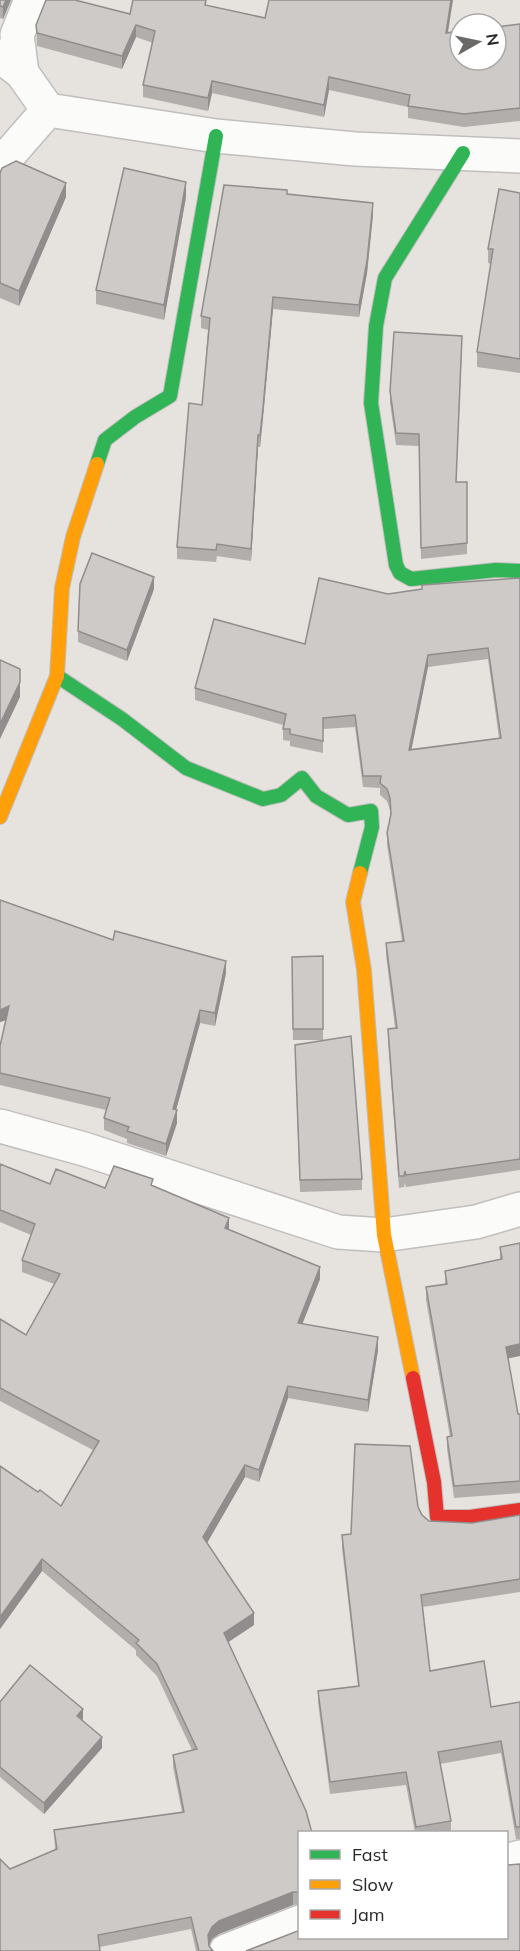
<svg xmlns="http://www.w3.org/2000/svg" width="520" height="1951" font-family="Mulish,sans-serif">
<rect width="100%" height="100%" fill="#e6e2de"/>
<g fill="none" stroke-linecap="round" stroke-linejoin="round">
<defs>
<g id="street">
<polyline points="0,56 22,73 48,110 216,136 355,149 520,156"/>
<polyline points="22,73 17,35 31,0"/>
<polyline points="0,165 48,110"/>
<polyline points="0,1126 84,1149 338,1232 384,1235 476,1222 520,1209"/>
<polyline points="506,1861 520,1857"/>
<polyline points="226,1951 300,1922"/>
</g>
<g id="fast">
<polyline points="463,153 385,278 376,326 371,403 396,565 400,573 411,579 496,570 520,571"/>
<polyline points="97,464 105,440 135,417 170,396 216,136"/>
<polyline points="57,676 122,719 186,768 263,799 281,795 302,778 316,796 348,815 371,811 372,827 360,873"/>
</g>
<g id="slow">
<polyline points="0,817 57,676 62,588 73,537 97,464"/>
<polyline points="360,873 353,902 364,970 384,1235 413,1378"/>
</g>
<polyline id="jam" points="413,1378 434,1482 437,1517 470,1517 520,1510"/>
</defs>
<!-- street casing -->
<use href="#street" stroke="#c0bfbf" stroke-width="36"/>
<!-- fast casing -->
<use href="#fast" stroke="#c0bfbf" stroke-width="16"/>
<!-- slow casing -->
<use href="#slow" stroke="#c0bfbf" stroke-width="16"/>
<!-- jam casing -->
<use href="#jam" stroke="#c0bfbf" stroke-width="16"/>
<!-- street -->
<use href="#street" stroke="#fbfbfa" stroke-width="33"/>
<!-- fast -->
<use href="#fast" stroke="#30b455" stroke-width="14"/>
<!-- slow -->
<use href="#slow" stroke="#ff9f0a" stroke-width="14"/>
<!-- jam -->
<use href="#jam" stroke="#e5322d" stroke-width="14"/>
</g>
<!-- wall -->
<g fill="#b1aeac" fill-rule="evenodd">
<polygon points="0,0 11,0 3,19 0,18"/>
<polygon points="207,6 265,18 448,32 520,24 520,121 464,127 408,118 408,107 329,90 324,117 212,93 208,111 143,97 143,85 153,43 136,37 122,69 37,46 36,25"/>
<polygon points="0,173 66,197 19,306 0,298"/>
<polygon points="520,193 520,373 477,367 477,352 491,264 488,263 488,249"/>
<polygon points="287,194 373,215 367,273 359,317 273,309 263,420 260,447 258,447 251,561 217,556 216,562 177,559 177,547 202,405 208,330 201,328 201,316"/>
<polygon points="186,197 164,320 96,304 96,290"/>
<polygon points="462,347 456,482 467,482 467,554 421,559 419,446 396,445 390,403 390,391"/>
<path d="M520,578V1170L406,1187L405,1183L404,1187L399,1188L388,1041V1029L395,1028L386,955V943L402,941L387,845V833L390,817V810L387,801L380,795V788L363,787L355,727L323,729V753L290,746V741L283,740V725L195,700V688L305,644L388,594ZM488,659L499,738L411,749L428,667Z"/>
<polygon points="154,589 127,661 78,642 78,631"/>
<polygon points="0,900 113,940 226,973 215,1026 200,1023 176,1110 177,1123 166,1156 127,1143 127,1139 104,1130 104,1118 106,1110 0,1085 0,1046 6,1020 0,1022"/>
<polygon points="323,956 323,1040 293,1040 292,957"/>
<polygon points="295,1056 362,1179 362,1190 300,1192"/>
<polygon points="0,1164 50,1184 105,1188 153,1186 229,1230 320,1279 302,1324 378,1350 368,1412 288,1398 259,1482 245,1477 207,1543 254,1625 228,1642 300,1833 300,1904 293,1905 219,1934 212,1939 209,1945 213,1951 196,1951 191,1929 100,1947 10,1869 55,1850 54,1830 182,1812 173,1767 173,1755 192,1750 157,1676 136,1655 136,1650 42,1571 0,1629 0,1466 38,1492 61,1506 93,1450 0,1401 0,1319 26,1335 54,1284 22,1272 22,1260 31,1235 0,1222"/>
<polygon points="520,1243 508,1358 518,1414 520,1414 520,1493 454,1498 447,1449 447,1437 450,1437 426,1300 426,1287 445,1284 445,1271 500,1259 500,1247"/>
<polygon points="418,1507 422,1515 429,1521 472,1523 520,1515 520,1592 423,1607 430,1671 491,1707 520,1702 520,1839 516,1839 501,1753 440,1764 451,1821 451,1833 415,1833 406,1785 330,1794 318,1703 318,1691 358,1686 342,1548 342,1535 351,1534"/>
<polygon points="0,1702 82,1720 102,1748 44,1814 0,1777"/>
</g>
<!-- shaded-wall -->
<g fill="#908d8c">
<polygon points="6,0 11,0 3,19 3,7"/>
<polygon points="451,0 453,0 446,45 446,33"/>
<polygon points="136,25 136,37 122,69 122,56"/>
<polygon points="329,77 329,90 324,117 324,105"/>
<polygon points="212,81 212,93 208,111 208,98"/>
<polygon points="186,182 186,197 164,320 164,305"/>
<polygon points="66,183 66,197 19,306 19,291"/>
<polygon points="373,203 373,215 367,273 359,317 359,305"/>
<polygon points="273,297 273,309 260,447 260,435"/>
<polygon points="258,435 258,447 251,561 251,549"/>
<polygon points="154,577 154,589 127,661 127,650"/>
<polygon points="428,655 428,667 409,762 409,750"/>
<polygon points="20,682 20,697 0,739 0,724"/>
<polygon points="226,961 226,973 215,1026 215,1013"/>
<polygon points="9,1006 9,1019 0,1022 0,1010"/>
<polygon points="200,1010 200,1023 173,1121 173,1109"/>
<polygon points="177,1110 177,1123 166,1156 166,1144"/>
<polygon points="229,1218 229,1230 225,1228"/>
<polygon points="320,1267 320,1279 298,1335 298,1323"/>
<polygon points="378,1337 378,1350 368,1412 368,1400"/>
<polygon points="520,1344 520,1356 506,1359 506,1347"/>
<polygon points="288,1386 288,1398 259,1482 259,1470"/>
<polygon points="245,1465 245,1477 203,1550 203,1537"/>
<polygon points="42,1559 42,1571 0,1629 0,1617"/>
<polygon points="254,1613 254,1625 224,1645 224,1633"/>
<polygon points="83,1709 83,1720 77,1716"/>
<polygon points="102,1737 102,1748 44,1814 44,1803"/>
<polygon points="293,1892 293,1905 219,1934 212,1939 208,1948 208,1935 212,1927 219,1921"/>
</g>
<!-- building -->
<g fill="#cecac8" stroke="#908d8c" stroke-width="1.5" fill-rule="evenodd">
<polygon points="0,0 6,0 3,7 0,6"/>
<polygon points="46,0 75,0 130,14 133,0 206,0 205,5 265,18 269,0 451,0 446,33 460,31 460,60 496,60 496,27 520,24 520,108 464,114 408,106 410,95 329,77 324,105 212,81 208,98 143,85 155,31 136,25 122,56 37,33 36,25"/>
<polygon points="16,161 66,183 19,291 0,283 0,173 2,168"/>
<polygon points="124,168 186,182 164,305 96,290"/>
<polygon points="224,185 287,190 287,194 373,203 367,261 359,305 273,297 263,408 260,435 258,435 251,549 217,544 216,550 177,547 189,403 202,405 210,318 201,316"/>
<polygon points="499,189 520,193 520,359 477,352 493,249 488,249"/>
<polygon points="394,332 462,336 456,482 467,482 467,543 421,548 419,434 396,433 390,391"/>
<polygon points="92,553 154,577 127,650 78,631 80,584"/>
<path d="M319,578L388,594L422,589V585L520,578V1159L406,1175L405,1171L404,1176H399L388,1029L397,1028L386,943L404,941L387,833L391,814L390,798L387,789L380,783L381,776H363L355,715L323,718V741L290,734V729H283L286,714L195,688L214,619L305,644ZM488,648L501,738L409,750L428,655Z"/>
<polygon points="0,660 20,669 20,682 0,724"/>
<polygon points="0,900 113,940 115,931 226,961 215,1013 200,1010 173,1109 177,1110 166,1144 127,1131 129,1127 104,1118 110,1098 0,1073 0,1046 9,1006 0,1010"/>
<polygon points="323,956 323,1029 293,1029 292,957"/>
<polygon points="351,1036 362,1179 300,1180 295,1045"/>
<polygon points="0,1164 50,1184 56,1169 105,1188 114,1166 153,1179 151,1185 229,1218 225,1228 320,1267 298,1323 378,1337 368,1400 288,1386 259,1470 245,1465 203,1537 254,1613 224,1633 306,1811 312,1833 300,1833 300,1892 293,1892 219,1921 212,1927 208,1935 209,1946 213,1951 199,1951 191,1917 98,1935 100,1951 0,1951 0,1859 10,1869 57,1849 54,1830 184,1812 173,1755 197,1749 157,1664 136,1643 139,1640 42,1559 0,1617 0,1466 38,1492 40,1490 61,1506 99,1441 0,1388 0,1319 26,1335 60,1274 22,1260 35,1224 0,1210"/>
<polygon points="520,1243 520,1344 506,1347 518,1414 520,1414 520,1481 454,1486 447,1437 452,1436 426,1287 447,1284 445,1271 502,1259 500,1247"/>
<polygon points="355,1444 410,1446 418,1507 422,1515 429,1521 472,1523 520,1515 520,1579 421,1595 430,1671 484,1661 491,1707 520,1702 520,1827 516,1827 501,1741 438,1752 451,1821 416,1827 406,1772 330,1782 318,1691 359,1686 342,1535 351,1534"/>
<polygon points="30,1665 83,1709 77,1716 102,1737 44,1803 0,1767 0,1702"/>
<polygon points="520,1864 520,1951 246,1951 300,1930 300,1938 507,1938 507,1865"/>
</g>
<!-- legend -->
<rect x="298" y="1831" width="210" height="108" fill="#ffffff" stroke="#a9a9a9" stroke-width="1.5"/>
<rect x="310" y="1850" width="30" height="9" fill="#30b455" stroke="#a9a9a9" stroke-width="1.5"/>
<text x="352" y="1861" font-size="18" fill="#282828">Fast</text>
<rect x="310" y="1880" width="30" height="9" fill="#ff9f0a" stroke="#a9a9a9" stroke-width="1.5"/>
<text x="352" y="1891" font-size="18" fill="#282828">Slow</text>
<rect x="310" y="1910" width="30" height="9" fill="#e5322d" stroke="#a9a9a9" stroke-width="1.5"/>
<text x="352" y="1921" font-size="18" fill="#282828">Jam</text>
<!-- north arrow -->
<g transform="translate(478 42) rotate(81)"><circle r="28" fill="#ffffff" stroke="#a9a9a9" stroke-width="1.5"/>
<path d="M0-4.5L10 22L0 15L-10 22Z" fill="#6a6968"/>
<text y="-9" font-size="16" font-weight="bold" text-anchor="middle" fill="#282828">N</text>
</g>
</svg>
